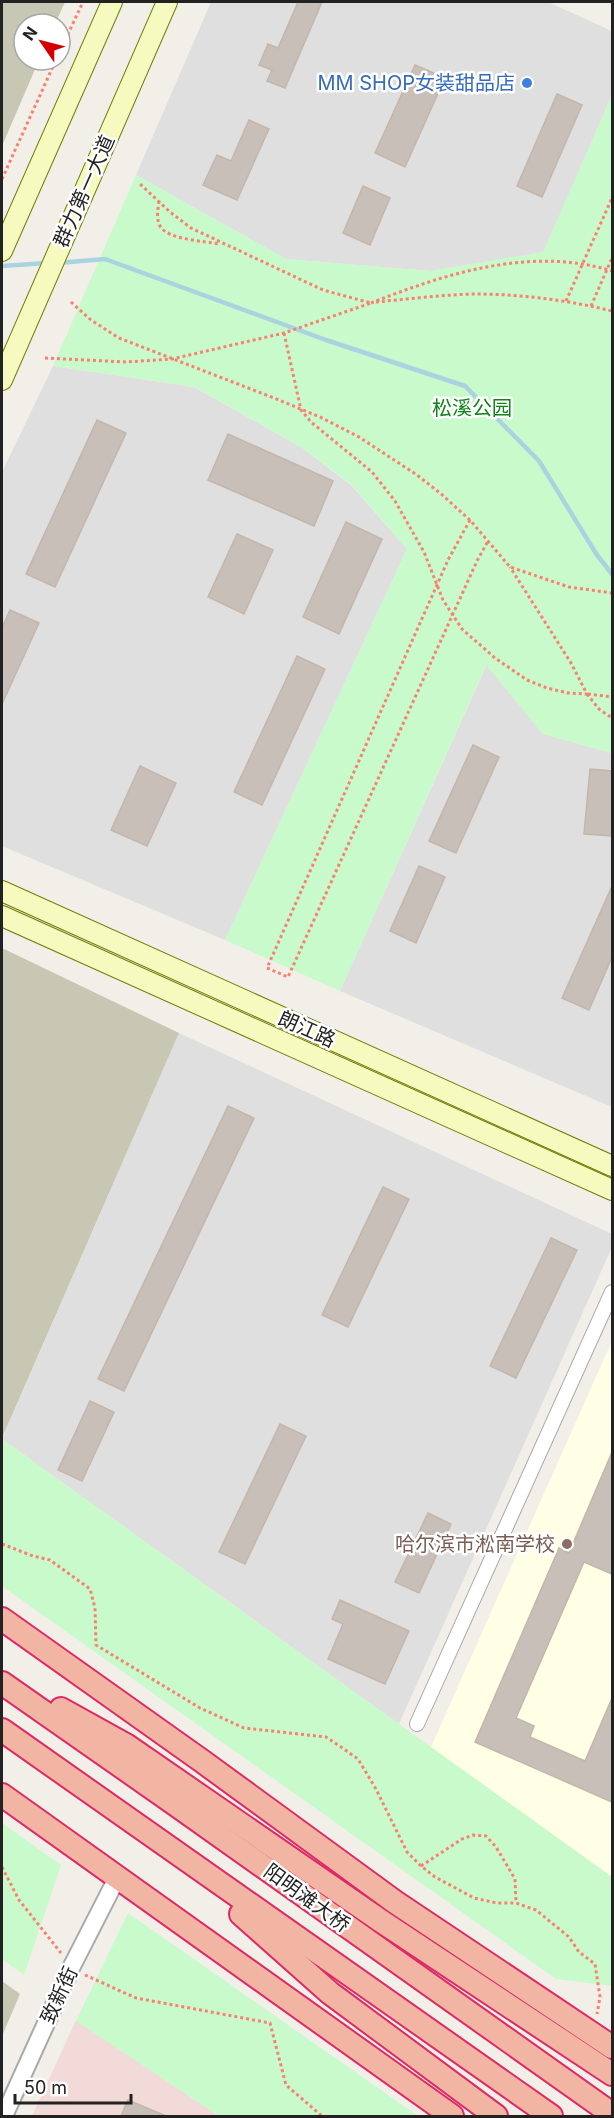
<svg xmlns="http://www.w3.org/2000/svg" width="614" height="2118" font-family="Inter,'Noto Sans SC',sans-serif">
<rect width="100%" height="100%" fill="#f2efe9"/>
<!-- residential -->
<g fill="#e0dfdf">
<polygon points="211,2 548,2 612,31 612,95 544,252 430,271 286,259 136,175"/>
<polygon points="53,366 194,387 301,447 352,486 407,549 225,940 2,846 2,472"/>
<polygon points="487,664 543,734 612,753 612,1107 340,991"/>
<polygon points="179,1033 612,1234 612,1247 399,1724 2,1439"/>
</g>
<!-- commercial -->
<polygon fill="#f2dad9" points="76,2020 219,2116 32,2116"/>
<!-- education -->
<polygon fill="#ffffe5" points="612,1341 612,1877 431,1747"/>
<!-- construction -->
<g fill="#c7c7b4">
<polygon points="2,2 65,2 55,24 24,24 24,60 39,60 2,146"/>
<polygon points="2,948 179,1033 2,1438"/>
<polygon points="2,1981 20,1994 2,2036"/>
</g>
<!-- park -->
<g fill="#c8facc">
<polygon points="612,95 612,753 543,734 486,665 340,991 225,940 407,549 352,485 301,447 195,387 53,366 136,175 286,259 430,271 543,252"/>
<polygon points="2,1439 612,1877 612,1986 556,1979 2,1586"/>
<polygon points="2,1823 61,1865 24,1975 2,1959"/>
<polygon points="128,1913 418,2116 219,2116 76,2021"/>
</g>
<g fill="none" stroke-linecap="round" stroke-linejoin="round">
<!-- stream -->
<g stroke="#aad3df" stroke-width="4.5">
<polyline points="58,263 105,259 326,340 465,386 539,461 597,555 612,574"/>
<polyline points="2,266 47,263"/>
</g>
</g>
<!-- building -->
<g fill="#c7bfb8" stroke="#c4b6ab" stroke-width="1.5">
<polygon points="298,2 322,2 285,88 267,81 272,70 259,65 268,44 278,48"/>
<polygon points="415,65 445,78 405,167 375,153"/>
<polygon points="557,94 582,105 542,197 517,186"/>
<polygon points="249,120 269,129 237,200 203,185 217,155 231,161"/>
<polygon points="363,186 390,198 370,245 343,233"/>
<polygon points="97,420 126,433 55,587 26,574"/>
<polygon points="228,434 333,481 314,526 208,480"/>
<polygon points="346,522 382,539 339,634 303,617"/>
<polygon points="237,534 273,550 244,614 208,597"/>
<polygon points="10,610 39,623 2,704 2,628"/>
<polygon points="297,656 325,669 262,805 234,792"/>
<polygon points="473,745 499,757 456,853 429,841"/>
<polygon points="140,766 176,783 147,846 111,830"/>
<polygon points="590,769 612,771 612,836 584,834"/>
<polygon points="419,866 445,877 416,943 390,931"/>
<polygon points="612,886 612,957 589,1010 562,998"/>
<polygon points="228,1106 254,1118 124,1391 98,1379"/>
<polygon points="383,1187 409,1199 348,1327 322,1315"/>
<polygon points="551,1238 577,1250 516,1378 490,1366"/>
<polygon points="90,1401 114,1412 82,1481 58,1470"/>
<polygon points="280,1424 306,1436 245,1564 219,1552"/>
<polygon points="612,1452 612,1574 584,1562 516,1718 534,1726 530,1737 585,1761 612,1698 612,1802 475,1742 559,1548 569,1553"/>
<polygon points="428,1513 451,1524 419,1593 395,1582"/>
<polygon points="340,1600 409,1631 385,1684 328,1659 343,1624 332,1619"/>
<polygon points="128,2100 166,2116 121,2116"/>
</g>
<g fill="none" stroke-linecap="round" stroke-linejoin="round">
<defs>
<polyline id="minor" points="417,1724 612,1292"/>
<polyline id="tertiary" points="4,2116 72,1966 118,1876"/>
<g id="secondary">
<polyline points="2,251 112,2"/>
<polyline points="2,380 167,2"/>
<polyline points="2,891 612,1166"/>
<polyline points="2,916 612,1190"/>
</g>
<g id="trunk">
<polyline points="2,1619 202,1761 395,1902 612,2047"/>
<polyline points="2,1683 175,1804 612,2114"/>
<polyline points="61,1709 126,1745 381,1921 612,2074"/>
<polyline points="2,1730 551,2116"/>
<polyline points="2,1795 452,2116"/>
<polyline points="241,1914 330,1993 496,2116"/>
</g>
</defs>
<!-- minor casing -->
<use href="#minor" stroke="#a9a9a9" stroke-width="16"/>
<!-- tertiary casing -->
<use href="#tertiary" stroke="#a9a9a9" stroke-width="20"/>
<!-- secondary casing -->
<use href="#secondary" stroke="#707d05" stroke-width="22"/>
<!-- trunk casing -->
<use href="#trunk" stroke="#dc2a67" stroke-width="26"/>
<!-- path -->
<g stroke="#fa8072" stroke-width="3" stroke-dasharray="3 3" stroke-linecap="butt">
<polyline points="60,51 83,2"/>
<polyline points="2,179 56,60"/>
<path d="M159,201C158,209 156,219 160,226C168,240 205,241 219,244"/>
<polyline points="566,301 612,198"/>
<polyline points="71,302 91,320 119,338 274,398 320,417 359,437 417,475 440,493 470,520 510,567 569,587 612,593"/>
<path d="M376,302C408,299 441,295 474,294C520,294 567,300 612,311"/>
<path d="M371,303C447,273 532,246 612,271"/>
<polyline points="591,306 612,258"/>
<polyline points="284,333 301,410 311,422 372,472 395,501 424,552 443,600 462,629 495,658 527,680 547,688 568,693 587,694 571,663 510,567"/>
<polyline points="45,358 126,362 172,359 284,333 371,303 323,290 191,228 170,212 139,183"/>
<polyline points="470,520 448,560 267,968 288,977 477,561 488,541"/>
<polyline points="587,694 599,709 612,718"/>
<polyline points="588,694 612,697"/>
<polyline points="2,1544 33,1556 50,1560 90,1589 95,1608 96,1645 200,1708 244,1728 326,1737 344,1749 358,1759 376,1789 407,1852 421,1866 435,1877 474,1898 497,1903 516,1903 536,1910 569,1937 579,1952 595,1964 600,1997 597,2014"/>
<polyline points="421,1866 462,1839 473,1835 486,1836 496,1847 515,1879 516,1903"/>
<polyline points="2,1867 19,1900 61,1953"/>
<polyline points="85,1975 136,1998 270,2023 286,2085 322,2116"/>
</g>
<!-- minor -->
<use href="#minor" stroke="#fff" stroke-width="14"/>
<!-- tertiary -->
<use href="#tertiary" stroke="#fff" stroke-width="16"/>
<!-- secondary -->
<use href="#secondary" stroke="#f7fabf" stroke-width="20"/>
<!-- trunk -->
<use href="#trunk" stroke="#f2b4a3" stroke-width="22"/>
</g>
<!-- markers -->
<circle fill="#3f7fe0" stroke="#fff" stroke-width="2" cx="527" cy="83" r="6"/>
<circle fill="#8d6e63" stroke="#fff" stroke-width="2" cx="567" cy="1544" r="6"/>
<g text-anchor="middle" stroke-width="5" stroke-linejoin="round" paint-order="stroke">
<!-- shop labels -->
<g font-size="20" fill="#366cbe" stroke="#fff" text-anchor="end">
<text x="515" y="90">MM SHOP女装甜品店</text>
</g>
<!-- street labels -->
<g font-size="20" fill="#222" stroke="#fff">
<text transform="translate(84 191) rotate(-66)" y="7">群力第一大道</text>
<text transform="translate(307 1029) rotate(24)" y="7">朗江路</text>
<text transform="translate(307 1898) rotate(36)" y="7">阳明滩大桥</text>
<text transform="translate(59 1995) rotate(-65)" y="7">致新街</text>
</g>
<!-- park labels -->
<g font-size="20" fill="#0c8416" stroke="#fff">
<text x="472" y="415">松溪公园</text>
</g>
<!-- education labels -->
<g font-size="20" fill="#785e54" stroke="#fff" text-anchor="end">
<text x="555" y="1551">哈尔滨市淞南学校</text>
</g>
</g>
<!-- border -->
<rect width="614" height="2118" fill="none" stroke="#222222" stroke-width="6"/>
<!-- north arrow -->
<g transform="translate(42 42) rotate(305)"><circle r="28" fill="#ffffff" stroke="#a7a7a7" stroke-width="1.5"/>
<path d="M0-4.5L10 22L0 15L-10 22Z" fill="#d40000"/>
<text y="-9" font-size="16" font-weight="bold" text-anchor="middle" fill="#222222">N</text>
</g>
<!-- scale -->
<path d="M15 2094v9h116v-9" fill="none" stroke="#222222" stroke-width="3"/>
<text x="24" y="2094" font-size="18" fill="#222222" stroke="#ffffff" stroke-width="4.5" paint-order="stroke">50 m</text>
</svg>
